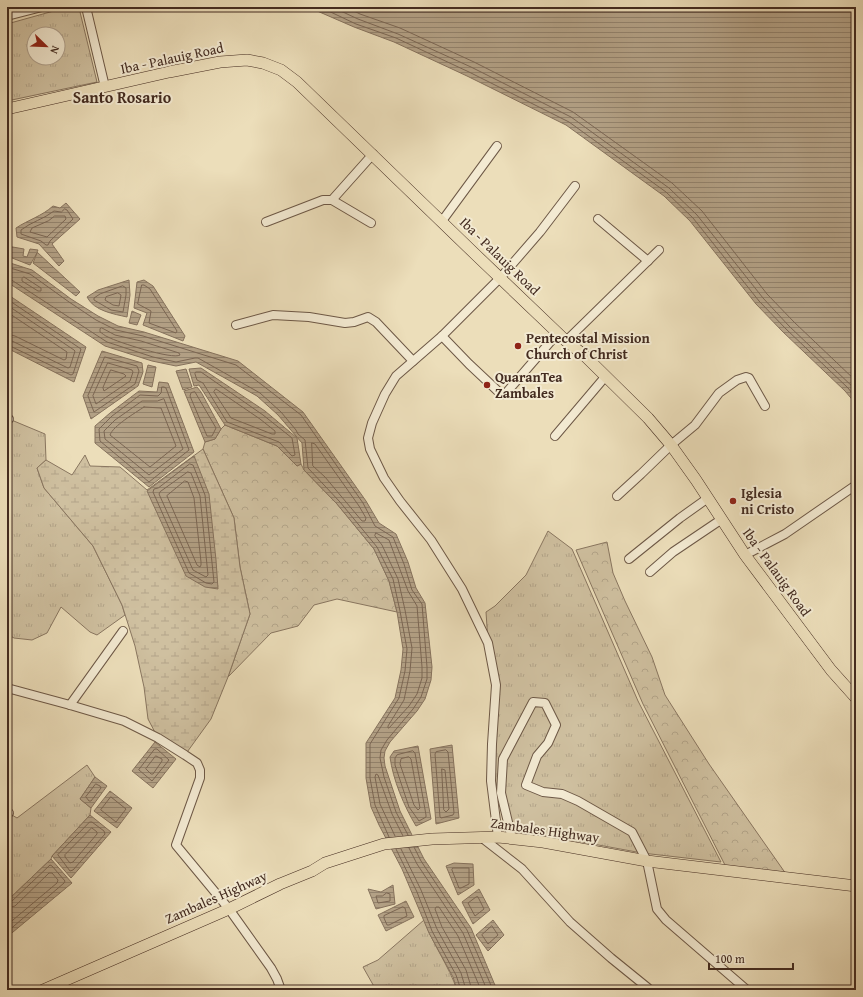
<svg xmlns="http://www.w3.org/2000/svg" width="863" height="997" font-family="'Gentium Book Plus',serif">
<defs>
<pattern id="grass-tufts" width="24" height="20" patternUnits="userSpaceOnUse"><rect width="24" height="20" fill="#cfc0a0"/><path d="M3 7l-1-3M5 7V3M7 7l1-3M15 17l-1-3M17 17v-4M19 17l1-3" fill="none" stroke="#b3a58a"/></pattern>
<pattern id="forest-crowns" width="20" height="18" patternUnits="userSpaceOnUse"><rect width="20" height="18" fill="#cfc0a0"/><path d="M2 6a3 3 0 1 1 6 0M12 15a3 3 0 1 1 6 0" fill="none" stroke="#b3a58a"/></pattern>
<pattern id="wetland-marsh" width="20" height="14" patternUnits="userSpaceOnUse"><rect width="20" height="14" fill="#cfc0a0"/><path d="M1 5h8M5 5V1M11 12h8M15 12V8" fill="none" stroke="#b3a58a"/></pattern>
<pattern id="water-rules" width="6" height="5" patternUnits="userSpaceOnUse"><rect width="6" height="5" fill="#b3a186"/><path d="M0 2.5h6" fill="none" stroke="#93836d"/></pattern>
</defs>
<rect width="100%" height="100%" fill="#ecdeba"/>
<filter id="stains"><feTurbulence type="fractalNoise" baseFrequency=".005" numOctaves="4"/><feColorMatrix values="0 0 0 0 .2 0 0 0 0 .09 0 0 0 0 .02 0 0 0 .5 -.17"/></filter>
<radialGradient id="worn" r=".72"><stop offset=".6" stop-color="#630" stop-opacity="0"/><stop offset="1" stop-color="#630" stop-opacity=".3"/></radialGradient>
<!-- grass -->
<g fill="url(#grass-tufts)" stroke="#897660" fill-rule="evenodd">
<path d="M68,7H76L80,12L97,82L7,101V24ZM34,34H58V58H34Z"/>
<polygon points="9,419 45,434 46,460 37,468 44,488 93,546 122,605 125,615 97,635 90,632 61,607 47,633 32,640 14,638 7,634 7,421"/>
<polygon points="548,531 572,549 638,701 721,862 642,853 544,835 511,831 493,774 495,706 488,642 486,612 495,606 526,575"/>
<polygon points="87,765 95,777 80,799 91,808 90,815 52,856 51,859 7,901 7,812 17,818"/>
<path d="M424,920C433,945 449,966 457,990H376L363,967L378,960Z"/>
</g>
<!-- forest -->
<g fill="url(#forest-crowns)" stroke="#897660">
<polygon points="225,425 277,446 297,466 301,464 304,470 337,504 374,549 389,581 397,612 337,599 314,605 298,626 271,633 228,677 250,614 240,567 234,518 203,449 205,442 215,439 221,429"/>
<polygon points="607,542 613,573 625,601 652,657 665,695 709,764 786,874 726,867 643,704 576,550"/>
</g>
<!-- wetland -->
<polygon fill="url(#wetland-marsh)" stroke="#897660" points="203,449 234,518 240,567 250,614 228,677 211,719 185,755 158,738 148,719 144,687 135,646 122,605 93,546 44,488 37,468 46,460 72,475 85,455 90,466 120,467 147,490"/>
<!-- water -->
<g fill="url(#water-rules)" stroke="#86725d">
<polygon points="308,7 856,7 856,404 845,391 783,332 756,304 690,221 664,196 566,125 467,76 394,42 354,27"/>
<path d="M66,203L80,219L52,244L64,261L59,266L39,244L17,237L16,228C28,220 42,216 53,206L60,208Z"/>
<polygon points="7,246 24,249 23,256 27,257 30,249 38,250 37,252 80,292 76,296 33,263 37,253 30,265 7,256"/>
<polygon points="7,262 32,270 71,299 98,316 118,326 144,332 238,361 303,412 366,501 379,523 396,534 408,562 416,588 425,603 432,667 431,680 425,699 417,711 390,742 385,751 384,758 385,766 400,811 424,859 471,928 497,990 457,990 453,977 429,933 402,869 379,825 371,807 366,778 366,743 395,698 401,670 403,649 397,612 389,581 374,549 337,504 304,470 302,443 278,415 257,396 196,362 176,366 152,361 105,346 7,282"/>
<path d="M129,280L130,295L127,317C114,314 94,311 87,297L98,290Z"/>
<polygon points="144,280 153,286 185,336 183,341 143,325 147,313 134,308 137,282"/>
<polygon points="7,294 86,347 74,382 7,348"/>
<polygon points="132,311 141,315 137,325 129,323"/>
<polygon points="102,351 142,363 143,372 138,386 91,419 83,396"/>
<polygon points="148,365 156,367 152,387 143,384"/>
<polygon points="201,368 265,411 297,438 301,464 297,466 277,446 225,425 199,385 194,386 189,369"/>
<polygon points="186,369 192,387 183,390 176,371"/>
<polygon points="159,382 168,383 194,452 149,487 95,443 95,426 110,413 139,391 157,392"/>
<polygon points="197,387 201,392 221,429 215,439 205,442 184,391"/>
<polygon points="194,456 209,494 216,560 218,589 205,587 186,576 147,491"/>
<polygon points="155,742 176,759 153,788 132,771"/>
<polygon points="452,745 459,818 436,824 430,749"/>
<path d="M418,746L431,819L416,826C404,806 393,780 390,757L394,751Z"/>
<polygon points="95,777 107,786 91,808 80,799"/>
<polygon points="110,791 132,808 117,828 94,811"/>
<polygon points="90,815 111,832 71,878 52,856"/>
<polygon points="51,859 72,883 7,937 7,901"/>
<polygon points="454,863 473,864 474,885 458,895 446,866"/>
<polygon points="393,885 395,904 376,909 368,889 381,892"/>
<polygon points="479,889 490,910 473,924 462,902"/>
<polygon points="406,901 414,917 386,931 378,915"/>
<polygon points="493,920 504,935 488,951 476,935"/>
</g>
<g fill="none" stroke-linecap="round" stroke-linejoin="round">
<!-- shore -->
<g stroke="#7b6653" stroke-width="1">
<polyline points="320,7 356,24 396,38 469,72 569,122 666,192 693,218 759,301 786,329 848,388 856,398"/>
<polyline points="332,7 358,19 398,34 471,67 571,117 669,188 697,215 763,298 789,326 856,390"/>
<polyline points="346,7 360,14 400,28 474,62 573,112 672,183 702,211 767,294 794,322 856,381"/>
<path d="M65,209L67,210L73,219L50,241L48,245H46L41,241L21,234V230C31,222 44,219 54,211L61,212Z"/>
<polygon points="55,216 65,216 66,219 47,237 30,232 32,228 48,221"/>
<polyline points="7,267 30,274 69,302 96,320 116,330 143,336 236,365 301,415 363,503 375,526 393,537 404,564 412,590 422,604 427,667 427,679 421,697 413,709 387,740 381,750 380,758 384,777 396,812 408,835"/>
<polygon points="24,277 41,288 41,291 38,291 22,281 22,279"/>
<polyline points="7,279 10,279 107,342 153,357 176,362 195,358 198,358 260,393 281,412 296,430 298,434 305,440 308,468 340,502 377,547 393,579 400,611 407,649 405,671 399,698 370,744 370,778 375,805 389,837"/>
<polygon points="142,285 144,285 150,289 177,331 176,333 149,323 151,311 138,304"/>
<polygon points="123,286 126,288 126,295 123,312 111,310 94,300 94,298 100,294"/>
<polygon points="118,293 121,295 119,306 113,305 105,300 106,297"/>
<polyline points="7,299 81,349 73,374 71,375 10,346 7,345"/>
<polyline points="7,305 74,350 75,351 70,367 68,368 12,341 7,340"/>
<polyline points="7,312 67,352 66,359 64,360 15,336 7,334"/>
<path d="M102,328L115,335L141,341L179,353L180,355C173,360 117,342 108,337C105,336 102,333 100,332V329Z"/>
<polygon points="105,357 137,366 139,371 135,384 94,412 88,396"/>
<polygon points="108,363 132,370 133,372 130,381 96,404 93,396"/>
<polygon points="111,370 124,374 126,376 104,391 103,388"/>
<polygon points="196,372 201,372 263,415 292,438 295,455 292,456 279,442 227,422 203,383 197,380 195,374"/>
<polygon points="162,387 164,387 166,388 189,450 149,482 100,441 99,429 112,416 140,395 158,396 161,393"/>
<polygon points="216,389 260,419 275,431 275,434 272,434 231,418 214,392"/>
<polygon points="195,392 216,428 212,436 207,436 190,396 191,393"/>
<polygon points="164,399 183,449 149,475 105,439 104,431 115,420 142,401 157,401"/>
<path d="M144,407L161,408L176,446L150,467L110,435C113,426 135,413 144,407Z"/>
<polygon points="312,443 315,444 359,506 366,518 365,521 362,521 325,477 313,466"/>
<polygon points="190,464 193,465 205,495 214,582 212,584 206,583 189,573 153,492 154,489 158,488"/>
<polygon points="188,472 191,473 200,496 208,575 206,577 193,570 159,494 160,492"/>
<polygon points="185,481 188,482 194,498 201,562 201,565 200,567 197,565 167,496"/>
<polygon points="376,533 389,540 408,591 417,606 422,667 422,678 417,694 409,706 389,728 388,728 388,726 404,700 410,671 412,648 405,610 398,579 382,545 375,536"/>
<polygon points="155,749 157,749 169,760 152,781 139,770"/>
<polygon points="446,750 448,752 454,813 453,815 441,818 440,817 435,754 436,752"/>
<polygon points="413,751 415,753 426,815 426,817 419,821 409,807 395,765 395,758 397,755"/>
<polygon points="156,756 162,759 162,761 153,774 151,774 146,769"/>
<polygon points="409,757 411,759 420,808 418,810 414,805 400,764 401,759"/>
<polygon points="442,769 445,770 449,809 446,812 444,810"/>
<polygon points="96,784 100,786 101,788 91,801 89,801 86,797"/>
<polygon points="111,797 126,809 116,822 101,810"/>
<polygon points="90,822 92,822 104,831 105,834 73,870 70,871 58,855"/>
<polygon points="92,828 97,832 97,834 73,862 70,863 65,857 65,855"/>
<polyline points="395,836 380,804 375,777 376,774 378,775 392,814 403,836"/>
<polyline points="414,847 421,861 467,930 493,990"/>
<polyline points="409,848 417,864 463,933 487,990"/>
<polyline points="396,849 417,892 432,931 456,975 461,990"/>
<polyline points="401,849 421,890 437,929 461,973 466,990"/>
<polygon points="453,868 469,868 469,884 461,888 459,888 452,870"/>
<polygon points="387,893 390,894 390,901 378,903 376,896 382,896"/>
<polygon points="478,897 484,909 475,916 468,903 476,897"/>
<polyline points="7,903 11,902 50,865 52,866 65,881 64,883 7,932"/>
<polygon points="403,907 405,908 407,916 389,925 387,925 384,918 384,916"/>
<polyline points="7,908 15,906 49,873 52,873 58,880 57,883 7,925"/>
<polygon points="492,926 498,935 488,944 482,935"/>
<polyline points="472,990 466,970 442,927 435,909 436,907 439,907 458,936 481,990"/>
</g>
<defs>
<g id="minor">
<polyline points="86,7 105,87"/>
<polyline points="7,16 42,7"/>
<polyline points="332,200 371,223"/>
<polyline points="598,219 648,261"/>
<polyline points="442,221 497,146"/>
<polyline points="266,222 323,200 332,200 373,154"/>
<polyline points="236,325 273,315 309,317 345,323 354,322 368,317 376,322 413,361"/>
<polyline points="442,336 469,364 502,395 506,393 558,333"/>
<polyline points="566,341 659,250"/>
<polyline points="7,421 9,419"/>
<polyline points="555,436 605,377"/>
<polyline points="617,496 641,474 671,445 695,425 719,393 737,380 746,377 749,378 765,406"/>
<polyline points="745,555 785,534 856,485"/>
<polyline points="629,559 680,518 708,498"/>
<polyline points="650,572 673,552 722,519"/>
<polyline points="7,688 70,705 124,721 158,738 185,755 197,763 200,770 200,778 176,845 229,909 271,968 277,979 281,990"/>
<polyline points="70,705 123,631"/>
<polyline points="7,812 9,813"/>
<polyline points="481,837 522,869 570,922 611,958 648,988"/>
<polyline points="498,837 491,781 492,744 496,685 488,643 462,589 431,540 400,501 384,478 370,449 368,438 372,423 385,394 396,376 442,336 501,277 540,232 575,186"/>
<polyline points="512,839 501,793 503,759 533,702 545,703 556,725 548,743 537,756 526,785 543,792 562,794 578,801 632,832 647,861 657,909 666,920 747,990"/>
</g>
<g id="major">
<polyline points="7,109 169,72 220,62 247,60 263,63 281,70 297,82 476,255 566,341 584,355 648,418 671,445 696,480 745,555 831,670 856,698"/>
<polyline points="43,990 229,909 280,884 312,871 325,863 384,844 432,839 498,837 543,842 647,861 856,886"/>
</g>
</defs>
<!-- minor casing -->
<use href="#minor" stroke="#6d5846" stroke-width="10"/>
<!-- major casing -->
<use href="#major" stroke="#432b20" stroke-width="12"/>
<!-- minor -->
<use href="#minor" stroke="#f3ead2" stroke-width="8"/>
<!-- major -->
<use href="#major" stroke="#ecdeba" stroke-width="11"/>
</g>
<!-- markers -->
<g fill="#8f2418" stroke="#f3ead2" stroke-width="1.5">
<circle cx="518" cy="346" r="4"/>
<circle cx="487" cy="385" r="4"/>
<circle cx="733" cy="501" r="4"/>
</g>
<g text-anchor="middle" stroke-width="4" stroke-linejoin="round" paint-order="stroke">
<!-- street labels -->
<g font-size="14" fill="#432b20" stroke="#f3ead2">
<text transform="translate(172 58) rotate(-12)" y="5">Iba - Palauig Road</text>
<text transform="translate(500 256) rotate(44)" y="5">Iba - Palauig Road</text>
<text transform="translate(777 572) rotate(54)" y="5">Iba - Palauig Road</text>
<text transform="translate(545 830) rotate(8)" y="5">Zambales Highway</text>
<text transform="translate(216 897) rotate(-24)" y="5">Zambales Highway</text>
</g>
<!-- poi labels -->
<g font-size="14" font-weight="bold" fill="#432b20" stroke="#f3ead2" text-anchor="start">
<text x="526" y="343">Pentecostal Mission<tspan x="526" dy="16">Church of Christ</tspan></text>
<text x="495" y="382">QuaranTea<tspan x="495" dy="16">Zambales</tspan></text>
<text x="741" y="498">Iglesia<tspan x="741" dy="16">ni Cristo</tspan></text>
</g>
<!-- quarter labels -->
<g font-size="16" font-weight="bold" fill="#432b20" stroke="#f3ead2">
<text x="122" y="103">Santo Rosario</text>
</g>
</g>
<!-- margin -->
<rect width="863" height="997" fill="none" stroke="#ecdeba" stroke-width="24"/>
<rect x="8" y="8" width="847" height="981" fill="none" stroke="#432b20" stroke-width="2"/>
<rect x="12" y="12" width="839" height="973" fill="none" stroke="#432b20"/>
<!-- north arrow -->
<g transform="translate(46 46) rotate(113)"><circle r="19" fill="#f3ead2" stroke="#ad9e8b"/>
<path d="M0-3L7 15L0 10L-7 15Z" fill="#8f2418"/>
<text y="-6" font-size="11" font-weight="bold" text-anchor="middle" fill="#432b20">N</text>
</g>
<!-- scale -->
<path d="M709 963v6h84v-6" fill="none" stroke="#432b20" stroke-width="2"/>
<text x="715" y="963" font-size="12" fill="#432b20" stroke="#f3ead2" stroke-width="3" paint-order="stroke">100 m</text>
<rect width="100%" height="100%" filter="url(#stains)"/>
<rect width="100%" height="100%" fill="url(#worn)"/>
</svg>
